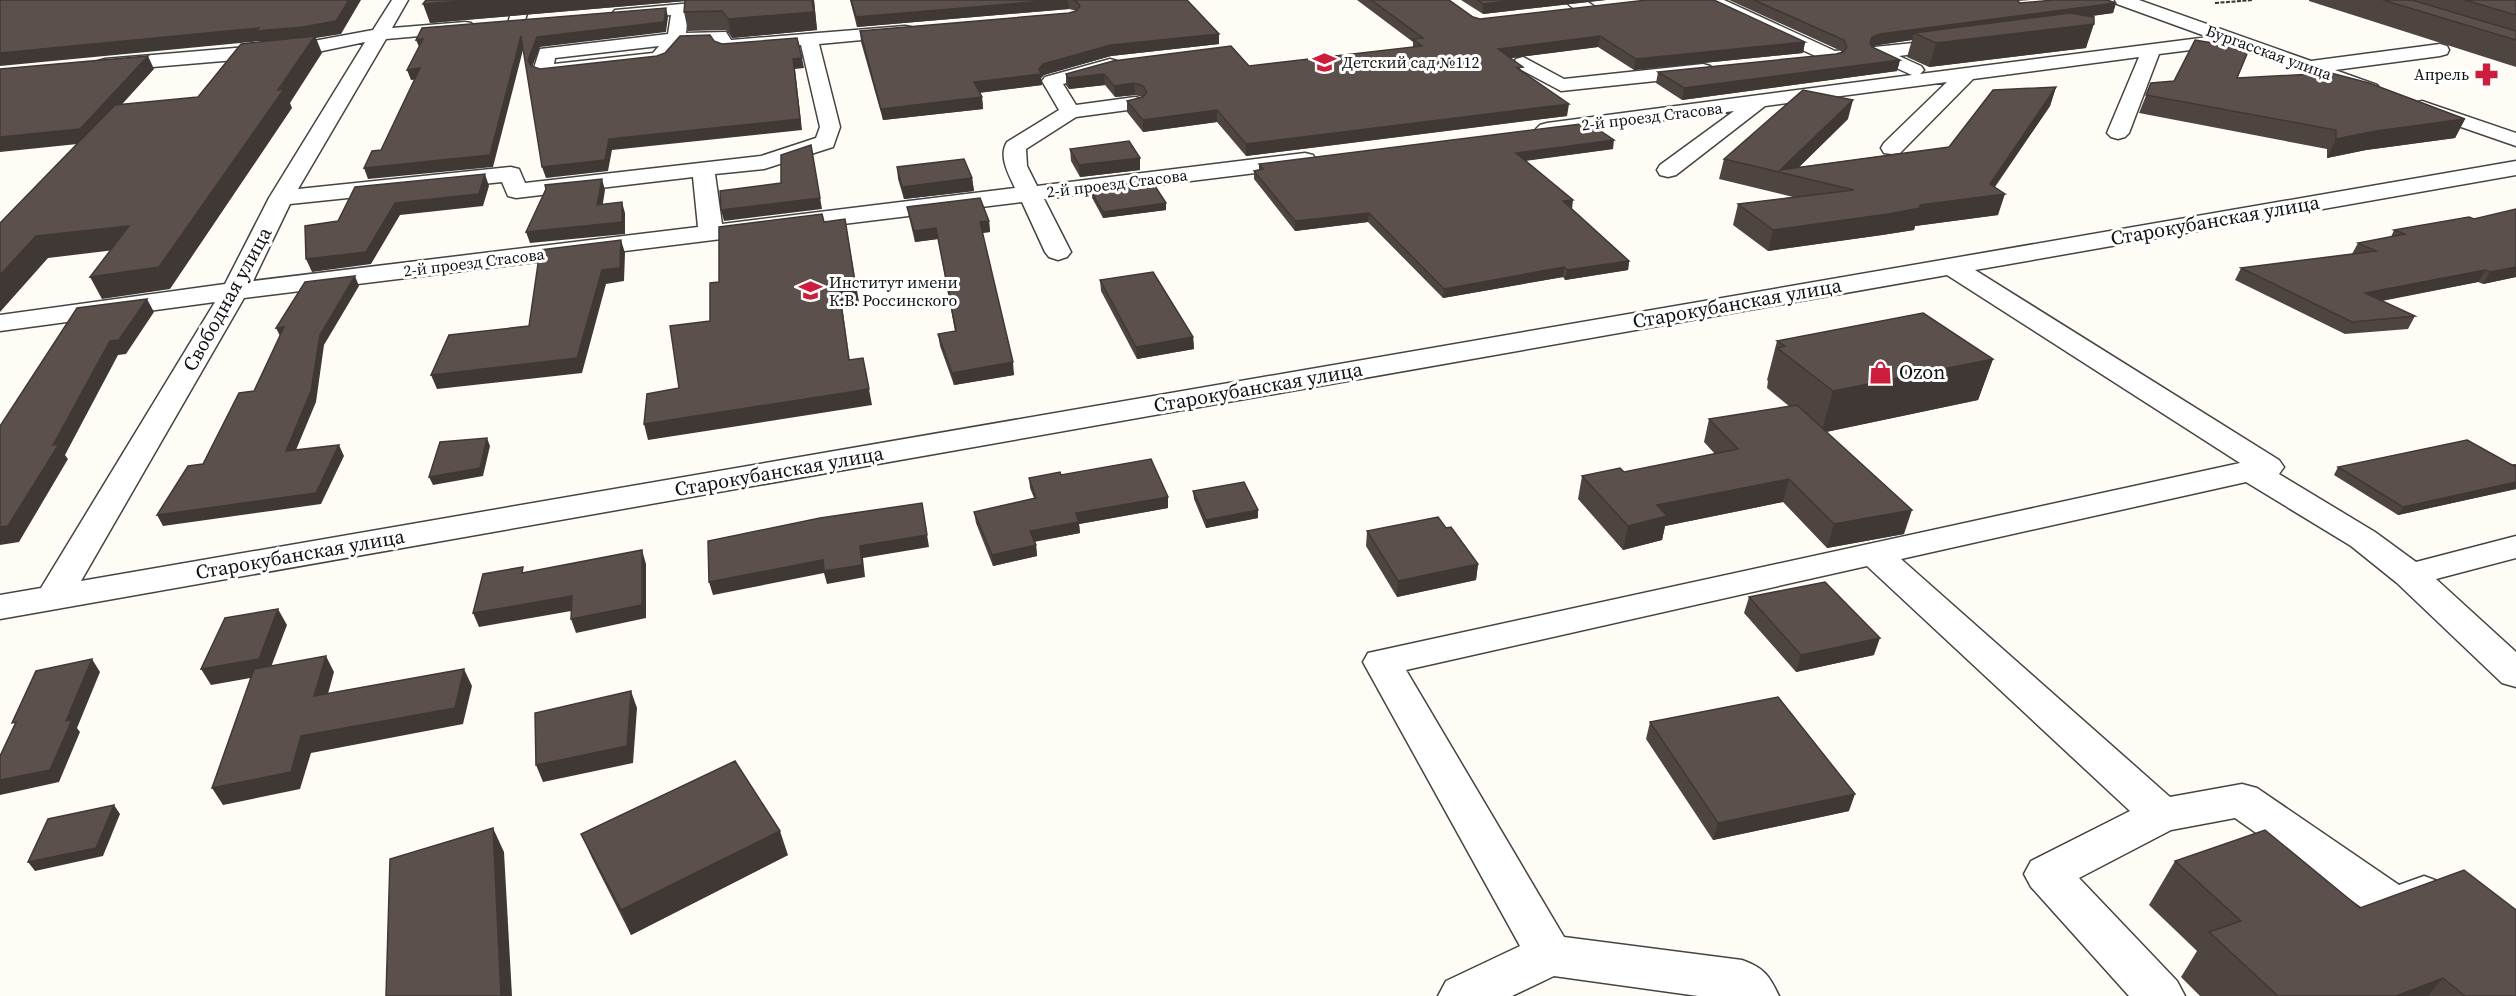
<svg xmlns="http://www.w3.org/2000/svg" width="2516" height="996" font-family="'Source Serif 4',serif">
<rect width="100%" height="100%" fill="#fffcf5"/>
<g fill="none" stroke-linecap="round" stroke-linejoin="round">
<defs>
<g id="minor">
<path d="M392,0H408L392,28L465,22L471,23L474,27L471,31L465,32L386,39L298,189L511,167L519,169L525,183L761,156L816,138L820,127L801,45L724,52L718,50L713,42L681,44L666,62L659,64L543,77L536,75L533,71L540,49L668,34L671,15L621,19L615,18L612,14L615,10L726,0H794L786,5L688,13L686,33L726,32L731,40L905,26L911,27L914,31L911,35L905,36L819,44L840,127L833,147L764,169L715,174L722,224L1015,188C1009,175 998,156 1007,142L1059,110L1042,81L1045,77L1110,59L1117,61L1119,65L1117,69L1063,84L1076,105L1135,97L1142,99L1145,103L1142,107L1135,109L1076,117L1026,149L1027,166L1037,186L1305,153L1313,155L1316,160L1313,165L1305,167L1044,199L1071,252L1067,257L1058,260L1049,257L1045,252L1022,202L244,298L81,581L2516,161V175L1975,270L2279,460L2284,467L2279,474L2375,532L2416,562L2516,536V558L2436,579L2516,652V687L2502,683L2397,583L2351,546L2246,482L1901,559L2170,797L2242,784L2257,788L2399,885L2424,876L2440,882L2447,895L2440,908L2394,925L2378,919L2235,818L2171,830L2079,878L2177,981L2185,996H2129L2031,887L2024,874L2031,861L2130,811L1867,566L1406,670L1564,937L1742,960C1764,968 1769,975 1779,996H1698L1554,976L1512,996H1438L1446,981L1520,946L1363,662L1368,653L2240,463L1947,275L0,619V595L41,588L215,302L0,331V315L225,284L269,198L365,42L308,54L105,71L98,69L96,65L98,61L105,59L308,42L373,30ZM659,46L653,53L554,64L555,58ZM693,177L698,227L253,281L290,204L502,182L508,196L516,198Z"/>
<polygon points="515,0 531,0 523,27 511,27 508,23"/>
<path d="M1565,0H1585L1598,9L1595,13C1584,15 1571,9 1565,0Z"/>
<polygon points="1702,0 1724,0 1835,51 1953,39 1959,40 1962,44 1959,48 1899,56 1921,66 1924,70 1920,74 2208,37 2117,4 2115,0 2139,0 2311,61 2440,44 2447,46 2449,50 2447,54 2440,56 2335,70 2377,85 2380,89 2377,93 2370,95 2230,45 2159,54 2129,133 2125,137 2118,139 2111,137 2107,133 2139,57 1973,79 1900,153 1892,154 1884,153 1881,148 1884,143 1947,82 1765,106 1676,175 1668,177 1660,175 1657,170 1660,165 1734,111 1547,135 1540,133 1536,129 1540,125 1547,123 1912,75 1874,58 1833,63 1826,61 1704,4"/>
<polygon points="1523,57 1564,79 1703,64 1710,66 1713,70 1710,74 1703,76 1561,91 1516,67 1514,63 1516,59"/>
<polygon points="2422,101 2516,133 2516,146 2415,111 2412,107 2415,103"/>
</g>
</defs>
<!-- minor casing -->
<use href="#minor" stroke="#444" stroke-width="3"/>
<!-- path -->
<polyline stroke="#333" stroke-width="2" stroke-dasharray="4 1.5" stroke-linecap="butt" points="2215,3 2253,0"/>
<!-- minor -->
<use href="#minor" fill="#fff" fill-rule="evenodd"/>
</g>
<!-- wall -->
<g fill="#4e4541">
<polygon points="426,0 814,0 817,30 732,38 726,30 688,31 684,12 685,1 430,23"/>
<polygon points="850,0 1187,0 1219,34 1219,44 1111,56 1044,75 1041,78 1042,85 979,93 982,97 983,109 883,120 861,42 860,31 1069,13 1077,11 1069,9 857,27"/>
<polygon points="1357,0 1449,0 1473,17 1480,19 1805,42 1803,53 1634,70 1598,47 1511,58 1523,72 1567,116 1246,156 1217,122 1143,132 1127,112 1127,101 1142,97 1135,95 1115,97 1105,85 1069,89 1066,85 1066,74 1249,66 1413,47 1413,42"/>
<polygon points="1461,0 1606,0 1483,14"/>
<polygon points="1729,0 2030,0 2018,1 2020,3 2116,3 2113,13 2092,16 2086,48 1929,67 1907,57 1912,40 1878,45 1872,47 1900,60 1897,71 1682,100 1656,83 1658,72 1836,54 1842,53 1841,51"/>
<polygon points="2309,0 2516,0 2516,67 2309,1"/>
<polygon points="2237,78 2465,119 2455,138 2366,150 2327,158 2327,149 2139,113 2151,83"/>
<polygon points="2056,87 2050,106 1995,187 1998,215 1915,226 1914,230 1882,235 1768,251 1733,225 1738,204 1793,197 1719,179 1724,159 1848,119 1799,167 1949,147"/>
<polygon points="1070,149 1140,158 1140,170 1080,177 1071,161"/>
<polygon points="1613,149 1525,161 1572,209 1629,261 1628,270 1565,280 1563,277 1443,298 1368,222 1295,231 1254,179 1254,171 1259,170 1259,164"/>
<polygon points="897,167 972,178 974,191 904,199 898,179"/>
<polygon points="1089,188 1166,210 1103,218 1090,194"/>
<polygon points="907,207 989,221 990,232 982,233 1014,375 954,385 940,346 938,334 955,331 938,239 915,242 909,217"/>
<polygon points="2394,230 2516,277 2483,284 2478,282 2382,301 2415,316 2408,329 2345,334 2235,280 2241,268 2352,254 2358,243 2391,237"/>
<polygon points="1100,280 1193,337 1194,349 1137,359 1101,291"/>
<polygon points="1777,341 1993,359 1978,400 1826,432 1904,534 1827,548 1783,502 1665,526 1662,540 1623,550 1578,499 1582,476 1624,472 1715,454 1704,442 1709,419 1790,407 1767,388 1768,381 1767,380"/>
<polygon points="2513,464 2516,464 2516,489 2398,515 2334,475 2338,467 2512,465"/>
<polygon points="1061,475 1168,497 1168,508 1079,524 1080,533 1034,542 1036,545 1037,556 993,566 976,523 974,512 1034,498 1030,488 1029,478"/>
<polygon points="1193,491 1258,518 1206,528 1194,499"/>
<polygon points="1446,528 1478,564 1476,580 1397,597 1366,546 1367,531"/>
<polygon points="1749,597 1874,655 1796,672 1744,613"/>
<polygon points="1650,722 1849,811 1713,840 1646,739"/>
<polygon points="581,834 788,855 631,935 592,858"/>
<polygon points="2175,861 2360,908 2516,996 2200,996 2181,977 2197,951 2149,905"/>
</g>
<!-- shaded-wall -->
<g fill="#403835">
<polygon points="349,0 361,0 341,34 316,38 322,53 290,103 292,108 170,289 102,299 90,277 278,90 262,44 260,41 0,66 0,53"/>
<polygon points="477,0 698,0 430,23 423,4"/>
<polygon points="814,0 817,30 732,38 728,19"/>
<polygon points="1055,0 1068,0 1069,9 857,27 856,17"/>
<polygon points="1516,0 1606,0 1483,14 1483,4"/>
<polygon points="2116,3 2113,13 1926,38 1914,33 1912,40 1878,45 1869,48 1872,37 1880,34"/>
<polygon points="666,8 668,17 666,32 540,47 531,70 528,60 537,37"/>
<polygon points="2094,24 2086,48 1929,67 1936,43"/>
<polygon points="1219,34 1219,44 1111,56 1044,75 1041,78 1042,85 976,93 974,82 1039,69 1043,64 1111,45"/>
<polygon points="521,36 524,46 493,167 368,179 364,168"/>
<polygon points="1600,36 1598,47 1497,60 1498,49"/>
<polygon points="423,39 420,49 416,40"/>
<polygon points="1805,42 1803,53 1634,70 1636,59"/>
<polygon points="148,56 154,69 87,143 0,152 0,137"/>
<polygon points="802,58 804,68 795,69 802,130 612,150 608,171 546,178 542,167 609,139 793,59"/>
<polygon points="1900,60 1897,71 1682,100 1684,88"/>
<polygon points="420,68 423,79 411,80 407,70"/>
<polygon points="1104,74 1105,85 1069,89 1068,78"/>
<polygon points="1134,83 1135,95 1115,97 1114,86"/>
<polygon points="2056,87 2050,106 1988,196 2005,194 1998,215 1915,226 1914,230 1882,235 1768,251 1773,230 1920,205 1990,184"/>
<polygon points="982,97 983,109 883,120 881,109"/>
<polygon points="1853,100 1848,119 1791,175 1780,170"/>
<polygon points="1569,104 1567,116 1246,156 1246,144"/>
<polygon points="1217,110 1217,122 1143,132 1143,120"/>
<polygon points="2465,119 2455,138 2366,150 2327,158 2336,139 2376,131"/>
<polygon points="1614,140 1613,149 1515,162 1516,153"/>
<polygon points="811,145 822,209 724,221 721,210 820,198"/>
<polygon points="1140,158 1140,170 1080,177 1079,165"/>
<polygon points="485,174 489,186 483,206 400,215 371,264 312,272 306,259 395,203"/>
<polygon points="972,178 974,191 904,199 902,187"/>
<polygon points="602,179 605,190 601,216 597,205"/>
<polygon points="1573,200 1572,209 1563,201"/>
<polygon points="622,202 625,213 625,234 530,243 526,232"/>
<polygon points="1166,203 1166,210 1103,218 1103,212"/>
<polygon points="1369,213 1368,222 1295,231 1295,221"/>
<polygon points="845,219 859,302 842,305 852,376 839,290"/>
<polygon points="989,221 990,232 981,233 980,222"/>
<polygon points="129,226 140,247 48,258 0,312 0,275 36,236"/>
<polygon points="936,228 938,239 915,242 914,231"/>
<polygon points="621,240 625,253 624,281 606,284 582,373 437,389 431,375 577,358 602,270"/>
<polygon points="1629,261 1628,270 1565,280 1567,270"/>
<polygon points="1564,267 1563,277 1443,298 1444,289"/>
<polygon points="2516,267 2516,277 2483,284 2490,272"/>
<polygon points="2485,270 2478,282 2358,305 2365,293"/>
<polygon points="355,276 359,286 324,345 316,402 291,462 286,451 320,335"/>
<polygon points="147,299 154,312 126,354 118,355 65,455 68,459 19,542 0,545 0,527 53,445 110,341"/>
<polygon points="284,327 281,338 276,328"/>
<polygon points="1193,337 1194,349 1137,359 1136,347"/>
<polygon points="1993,359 1978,400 1821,433 1833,391"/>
<polygon points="1013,362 1014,375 954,385 952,373"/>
<polygon points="869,389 872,405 648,440 644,424"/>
<polygon points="487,438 490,446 483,476 433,485 429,477"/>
<polygon points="339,445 344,456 321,504 163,526 157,515"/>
<polygon points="1789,479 1783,502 1665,526 1662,540 1623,550 1628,526 1657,505"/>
<polygon points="2516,482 2516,489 2398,515 2403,507"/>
<polygon points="1168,497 1168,508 1079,524 1080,533 1031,542 1030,531 1076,513"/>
<polygon points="922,503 929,547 863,558 865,577 827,584 824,573 713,595 709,582 823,560 860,546"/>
<polygon points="1258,510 1258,518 1206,528 1206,520"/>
<polygon points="1912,510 1904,534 1827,548 1834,524"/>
<polygon points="1036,545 1037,556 993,566 992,555"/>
<polygon points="642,550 646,564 646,618 576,633 571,619"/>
<polygon points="1478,564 1476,580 1397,597 1398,581"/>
<polygon points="572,596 577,610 479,627 473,613"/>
<polygon points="278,609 287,625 268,675 211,685 201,669"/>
<polygon points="1880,638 1874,655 1796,672 1801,655"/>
<polygon points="326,656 334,672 323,712 314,696"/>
<polygon points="92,659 100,672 77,728 80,732 59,782 0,795 0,780 66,721"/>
<polygon points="464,669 472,686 463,724 311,753 300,789 223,805 212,788 301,736"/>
<polygon points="631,691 637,708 633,763 543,782 536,765"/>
<polygon points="1855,794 1849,811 1713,840 1718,823"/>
<polygon points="114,805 120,814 103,856 35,871 28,862"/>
<polygon points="493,828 504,852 512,996 501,996"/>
<polygon points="780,831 788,855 631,935 621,910"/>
<polygon points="2443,978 2428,996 2396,996"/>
</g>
<!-- building -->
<g fill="#5b504c" stroke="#403835" stroke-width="1.5">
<polygon points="0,0 349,0 336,21 303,27 256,31 259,28 0,53"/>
<polygon points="426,0 477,0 423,4"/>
<polygon points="685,0 812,0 814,12 728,19 722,11 684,12"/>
<polygon points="851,0 1055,0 856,17"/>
<polygon points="1073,0 1187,0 1219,34 1111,45 1043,64 1039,69 1041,74 974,82 982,97 881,109 860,31 1069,13 1076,11 1080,6 1076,1"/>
<polygon points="1371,0 1449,0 1473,17 1480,19 1647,0 1714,0 1805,42 1636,59 1600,36 1498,49 1523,67 1517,68 1569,104 1246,144 1217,110 1143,120 1127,101 1143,97 1147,92 1143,86 1134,83 1114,86 1104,74 1068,78 1066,74 1113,61 1231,46 1249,66 1422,46 1413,39 1423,38"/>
<polygon points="1478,0 1516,0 1483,4"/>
<polygon points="1754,0 2017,0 2020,3 2054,0 2107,0 2116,3 1880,34 1872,37 1870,43 1872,47 1900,60 1684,88 1658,72 1836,54 1843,52 1847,47 1844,40"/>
<polygon points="2383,0 2412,0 2516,31 2516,40"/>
<polygon points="2465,0 2516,0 2516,15"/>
<polygon points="666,8 664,22 537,37 528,60 531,66 540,69 657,56 665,53 680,36 710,35 714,41 722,44 797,38 802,58 793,59 800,119 609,139 605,160 542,167 521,36 490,155 364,168 372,151 381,150 420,68 407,70 423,39 416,40 422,28"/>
<polygon points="2070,13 2094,17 2094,24 1936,43 1914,33"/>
<polygon points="315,36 278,90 284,89 159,267 90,277 129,226 36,236 0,275 0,223 115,105 198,97 241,44"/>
<polygon points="2195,40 2249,49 2237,78 2331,73 2369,83 2465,119 2376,131 2336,139 2336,130 2146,95 2151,83 2174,81"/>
<polygon points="148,56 80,129 0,137 0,69"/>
<polygon points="2056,87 1990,184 2005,194 1920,205 1920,208 1888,214 1773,230 1738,204 1854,190 1724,159 1803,90 1853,100 1780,170 1949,147 1993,90"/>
<polygon points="1589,123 1614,140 1516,153 1573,200 1563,201 1629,261 1567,270 1564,267 1444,289 1369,213 1295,221 1254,171 1263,169 1259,164"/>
<polygon points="1129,141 1140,158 1079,165 1070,149"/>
<polygon points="811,145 820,198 721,210 720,191 781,183 781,155"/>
<polygon points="964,159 972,178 902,187 897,167"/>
<polygon points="485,174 479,194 395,203 366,252 306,259 305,226 338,221 355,187"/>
<polygon points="602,179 597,205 622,202 622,222 526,232 546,189 545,185"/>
<polygon points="1151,180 1166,203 1103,212 1089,188"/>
<polygon points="980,198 989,221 980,222 1013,362 952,373 938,334 956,331 936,228 914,231 907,207"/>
<polygon points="2516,209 2516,267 2490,272 2485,270 2365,293 2415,316 2352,322 2241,268 2376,251 2358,243 2405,234 2394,230 2469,217 2474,219"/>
<polygon points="822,214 824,222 845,219 856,288 839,290 849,360 863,358 869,389 644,424 647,394 679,388 670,326 710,321 710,283 719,282 719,227"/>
<polygon points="621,240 620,268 602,270 577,358 431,375 449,335 529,326 540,250"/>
<polygon points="1153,272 1193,337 1136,347 1100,280"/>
<polygon points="355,276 320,335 311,391 286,451 339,445 316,493 157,515 188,466 203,464 239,393 254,391 284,327 276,328 305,282"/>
<polygon points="147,299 119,340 110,341 53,445 59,444 8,526 0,527 0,426 77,308"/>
<polygon points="1923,313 1993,359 1833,391 1777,348 1785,346 1777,341"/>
<polygon points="1797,405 1912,510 1834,524 1789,479 1657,505 1667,516 1628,526 1582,476 1620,468 1624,472 1738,449 1709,419"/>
<polygon points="487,438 480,468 429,477 440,442"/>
<polygon points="2467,440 2516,467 2516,482 2403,507 2338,467"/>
<polygon points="1151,459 1168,497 1076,513 1079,522 1030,531 1036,545 992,555 974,512 1036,498 1029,478 1060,472 1061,475"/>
<polygon points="1244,482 1258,510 1206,520 1193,491"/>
<polygon points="922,503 927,535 860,546 862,565 824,571 823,560 709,582 708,541 820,518"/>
<polygon points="1438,517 1446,528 1451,527 1478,564 1398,581 1367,531"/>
<polygon points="642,550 642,605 571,619 572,596 473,613 483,574 523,567 522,573"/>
<polygon points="1825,582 1880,638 1801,655 1749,597"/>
<polygon points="278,609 259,659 201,669 225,618"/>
<polygon points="326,656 314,696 464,669 455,708 301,736 291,772 212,788 254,669"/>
<polygon points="92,659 66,721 72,720 50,770 0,780 0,756 16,722 12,723 36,671"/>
<polygon points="631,691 627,746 536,765 535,713"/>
<polygon points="1778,697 1855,794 1718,823 1650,722"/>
<polygon points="735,761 780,831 621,910 581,834"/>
<polygon points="114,805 96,848 28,862 48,819"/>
<polygon points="493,828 501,996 386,996 390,859"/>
<polygon points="2265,830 2360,908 2464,870 2516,910 2516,996 2465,996 2443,978 2396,996 2278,996 2209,932 2241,921 2175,861"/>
</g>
<!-- icons -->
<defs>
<symbol id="school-bare" viewBox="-9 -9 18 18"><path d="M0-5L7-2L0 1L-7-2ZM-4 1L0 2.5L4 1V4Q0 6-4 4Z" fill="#cd1d3c" stroke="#fff" stroke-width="2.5" paint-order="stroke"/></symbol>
<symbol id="pharmacy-bare" viewBox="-9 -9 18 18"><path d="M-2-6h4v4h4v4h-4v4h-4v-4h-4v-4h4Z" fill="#cd1d3c" stroke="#fff" stroke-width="2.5" paint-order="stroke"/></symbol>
<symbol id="university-bare" viewBox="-9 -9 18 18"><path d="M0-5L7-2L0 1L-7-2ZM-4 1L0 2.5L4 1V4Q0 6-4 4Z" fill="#cd1d3c" stroke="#fff" stroke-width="2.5" paint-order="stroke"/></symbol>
<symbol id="shop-bare" viewBox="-9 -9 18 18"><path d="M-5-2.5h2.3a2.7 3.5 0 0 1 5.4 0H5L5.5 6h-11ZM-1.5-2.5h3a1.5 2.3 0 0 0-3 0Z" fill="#cd1d3c" stroke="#fff" stroke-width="2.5" paint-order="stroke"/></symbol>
</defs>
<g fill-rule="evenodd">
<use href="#school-bare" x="1308" y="46" width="33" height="33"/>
<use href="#pharmacy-bare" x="2470" y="58" width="33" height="33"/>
<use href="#university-bare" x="794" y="274" width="33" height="33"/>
<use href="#shop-bare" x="1864" y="356" width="33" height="33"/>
</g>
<g text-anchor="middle" stroke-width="6" stroke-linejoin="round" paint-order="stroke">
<!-- far-street labels -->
<g font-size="16" fill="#111" stroke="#fff">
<text transform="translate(2269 52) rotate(20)" y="6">Бургасская улица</text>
<text transform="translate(1652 116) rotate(-7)" y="6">2-й проезд Стасова</text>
<text transform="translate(1117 183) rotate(-7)" y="6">2-й проезд Стасова</text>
<text transform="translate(474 262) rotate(-7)" y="6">2-й проезд Стасова</text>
</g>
<!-- far-poi labels -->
<g font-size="16" fill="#111" stroke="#fff" text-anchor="start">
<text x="1342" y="68">Детский сад №112</text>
<text x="2469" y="80" text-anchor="end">Апрель</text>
<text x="829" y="288">Институт имени<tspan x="829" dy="18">К.В. Россинского</tspan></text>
</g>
<!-- street labels -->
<g font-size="20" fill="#111" stroke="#fff">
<text transform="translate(2215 220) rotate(-10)" y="7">Старокубанская улица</text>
<text transform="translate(227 299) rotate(-61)" y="7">Свободная улица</text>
<text transform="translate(1737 303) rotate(-10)" y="7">Старокубанская улица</text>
<text transform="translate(1258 387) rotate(-10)" y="7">Старокубанская улица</text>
<text transform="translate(779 471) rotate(-10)" y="7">Старокубанская улица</text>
<text transform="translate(300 554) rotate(-10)" y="7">Старокубанская улица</text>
</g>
<!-- poi labels -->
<g font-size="20" fill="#111" stroke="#fff" text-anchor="start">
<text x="1899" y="379">Ozon</text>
</g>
</g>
</svg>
